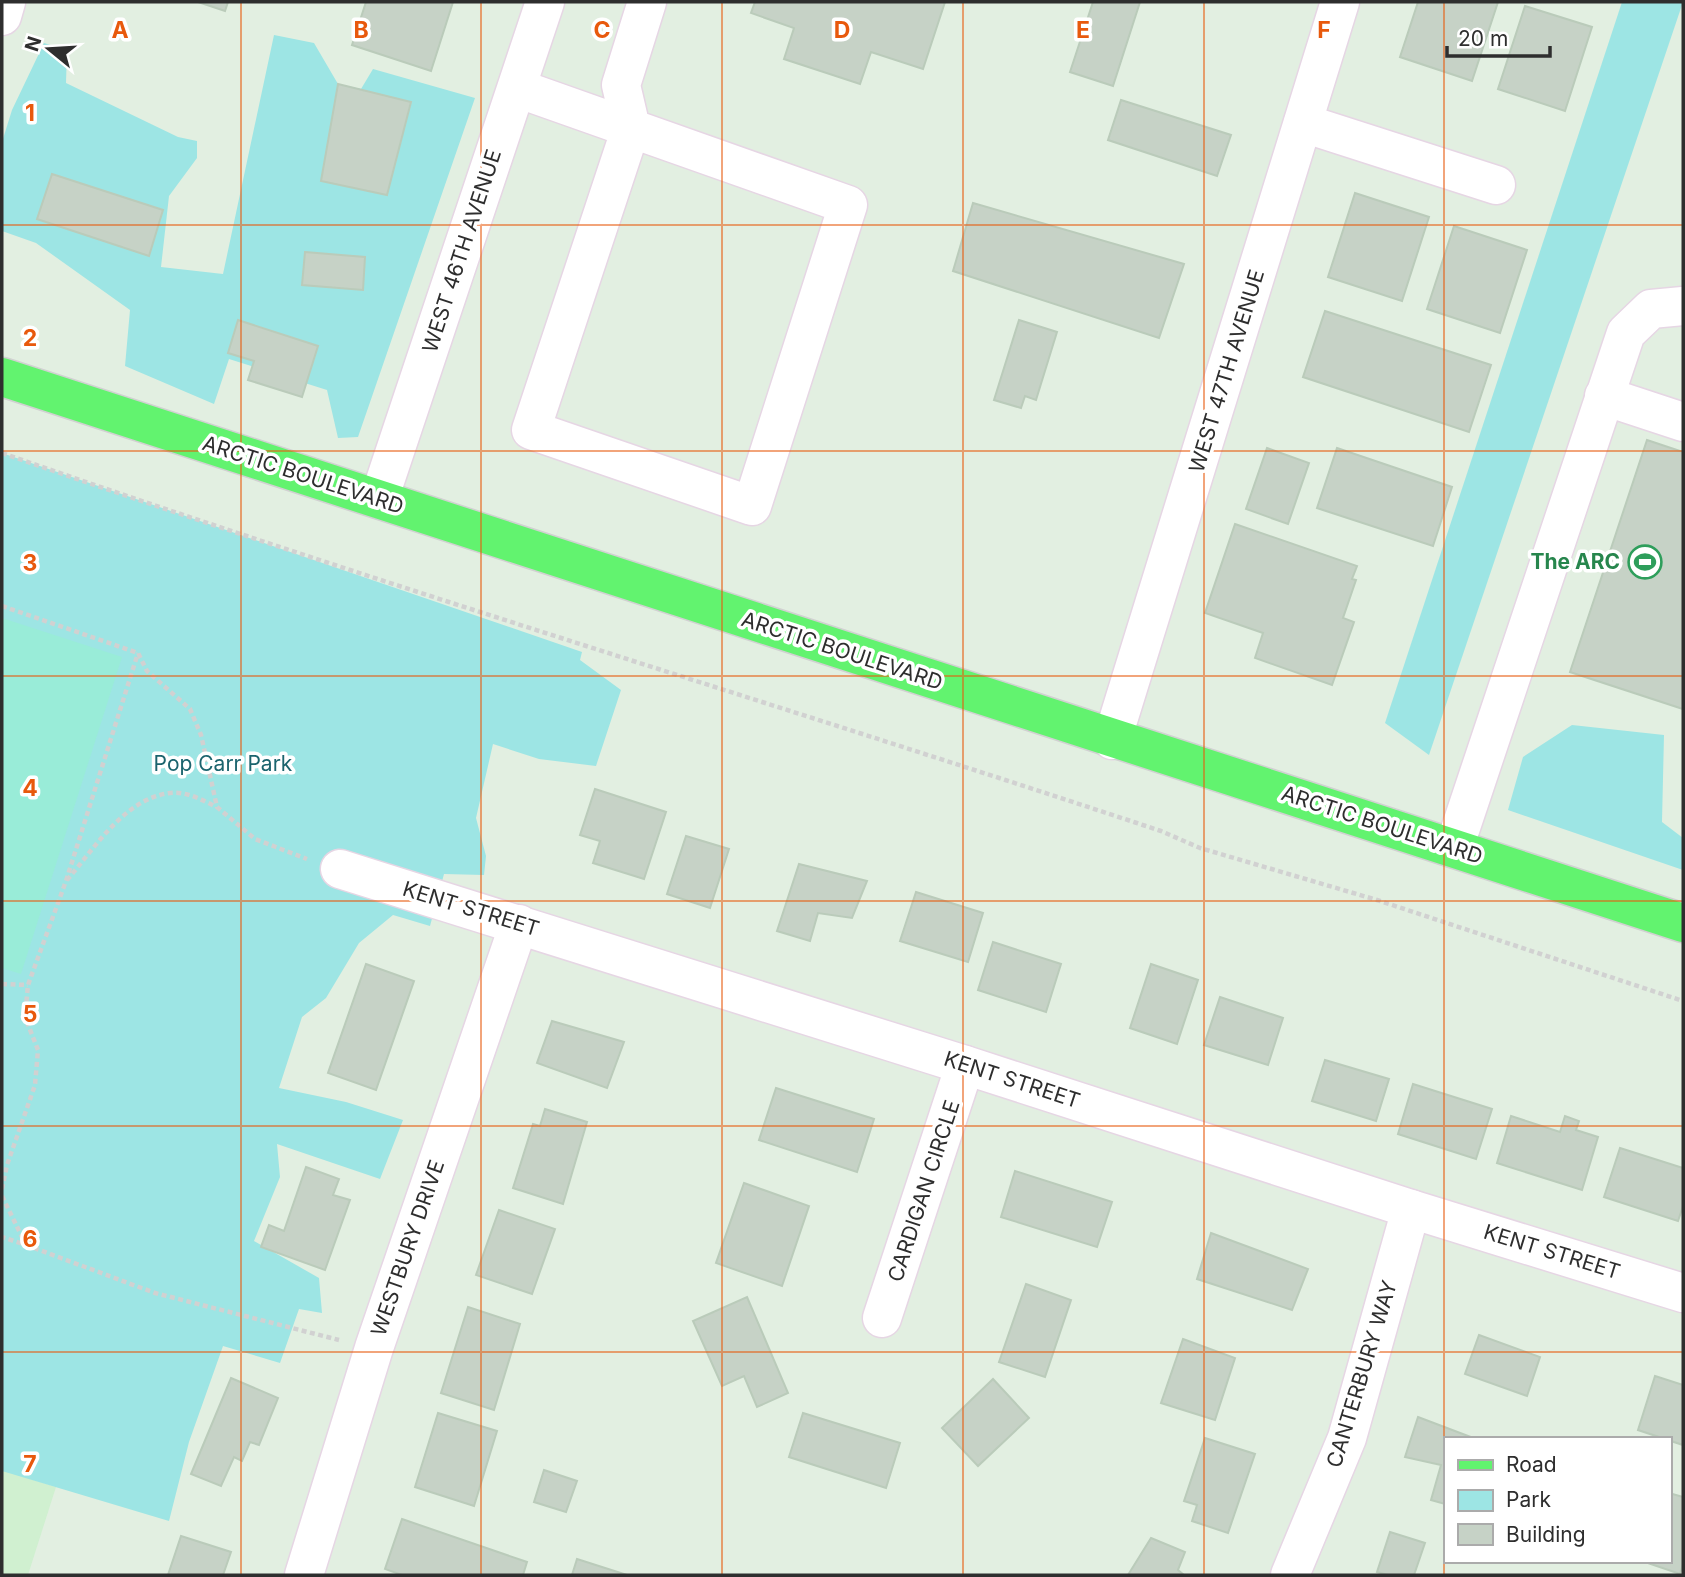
<svg xmlns="http://www.w3.org/2000/svg" width="1685" height="1577" font-family="Inter,sans-serif">
<rect width="100%" height="100%" fill="#e2efe1"/>
<!-- education -->
<polygon fill="#d0f0d0" points="2,1470 56,1487 28,1575 2,1575"/>
<!-- green -->
<g fill="#9de5e4">
<polygon points="1622,2 1683,2 1429,755 1385,723"/>
<polygon points="274,35 314,43 338,84 361,89 373,69 475,98 358,437 338,438 327,390 229,359 214,404 125,366 130,310 36,243 2,231 2,142 12,110 44,43 67,50 66,83 178,137 197,141 197,158 169,196 161,267 223,274"/>
<polygon points="2,453 582,652 580,660 621,690 596,766 539,759 493,744 476,818 486,856 484,875 444,874 430,926 393,915 359,943 326,998 302,1017 279,1088 346,1102 403,1120 380,1179 277,1144 280,1177 254,1241 319,1278 322,1313 299,1309 280,1363 223,1346 189,1442 169,1521 2,1471"/>
<polygon points="1572,725 1664,735 1662,822 1683,838 1683,870 1508,810 1523,757"/>
</g>
<!-- pitch -->
<polygon fill="#99ecd8" points="2,618 122,657 21,974 2,968"/>
<!-- building -->
<g fill="#c6d2c6" stroke="#bacbba" stroke-width="2">
<polygon points="198,2 228,2 225,11"/>
<polygon points="366,2 453,2 431,71 352,45"/>
<polygon points="755,2 945,2 923,69 871,52 860,84 784,59 794,28 751,13"/>
<polygon points="1093,2 1140,2 1113,86 1070,72"/>
<polygon points="1418,2 1498,2 1472,81 1400,57"/>
<polygon points="1525,6 1592,27 1565,111 1498,89"/>
<polygon points="338,84 411,102 387,195 321,181"/>
<polygon points="1121,100 1231,135 1217,176 1108,140"/>
<polygon points="52,174 163,210 149,256 37,219"/>
<polygon points="1355,193 1429,217 1402,301 1328,277"/>
<polygon points="973,203 1184,264 1159,338 953,271"/>
<polygon points="1454,226 1527,250 1500,333 1427,309"/>
<polygon points="305,252 365,257 363,290 302,285"/>
<polygon points="1325,311 1491,365 1469,432 1303,377"/>
<polygon points="238,320 318,346 302,397 248,380 254,361 228,353"/>
<polygon points="1019,320 1057,332 1036,400 1025,396 1021,408 994,400"/>
<polygon points="1647,440 1683,452 1683,709 1570,672"/>
<polygon points="1267,448 1309,463 1288,524 1246,509"/>
<polygon points="1337,448 1452,487 1433,546 1317,508"/>
<polygon points="1235,524 1357,566 1352,579 1356,580 1343,618 1354,622 1332,685 1255,658 1263,633 1205,613"/>
<polygon points="595,789 666,812 644,879 593,863 600,841 580,835"/>
<polygon points="686,836 729,849 710,908 667,894"/>
<polygon points="799,864 867,881 852,918 818,913 810,941 777,931"/>
<polygon points="916,892 983,913 968,962 900,941"/>
<polygon points="993,942 1061,964 1046,1012 978,990"/>
<polygon points="366,964 414,981 376,1090 328,1073"/>
<polygon points="1151,964 1198,980 1177,1044 1130,1028"/>
<polygon points="1220,997 1283,1018 1268,1065 1204,1045"/>
<polygon points="552,1021 624,1042 607,1088 537,1063"/>
<polygon points="1325,1060 1389,1079 1376,1121 1312,1101"/>
<polygon points="1413,1084 1492,1109 1476,1159 1398,1134"/>
<polygon points="776,1088 874,1119 857,1172 759,1140"/>
<polygon points="545,1109 587,1122 563,1204 513,1188 533,1124 540,1126"/>
<polygon points="1511,1116 1560,1132 1565,1116 1579,1121 1576,1130 1598,1137 1582,1190 1497,1163"/>
<polygon points="1620,1148 1683,1168 1683,1206 1678,1221 1604,1197"/>
<polygon points="306,1167 339,1179 333,1195 350,1200 325,1270 261,1247 269,1225 284,1231"/>
<polygon points="1015,1171 1112,1202 1097,1247 1001,1217"/>
<polygon points="744,1183 809,1206 782,1286 716,1263"/>
<polygon points="499,1210 555,1229 532,1294 476,1275"/>
<polygon points="1211,1233 1308,1269 1292,1310 1197,1279"/>
<polygon points="1026,1284 1071,1300 1045,1377 999,1362"/>
<polygon points="747,1297 788,1393 757,1407 744,1376 722,1386 693,1321"/>
<polygon points="468,1307 520,1324 494,1410 441,1393"/>
<polygon points="1479,1335 1540,1357 1527,1396 1465,1374"/>
<polygon points="1183,1339 1235,1358 1215,1420 1161,1403"/>
<polygon points="1655,1376 1683,1385 1683,1445 1638,1430"/>
<polygon points="231,1378 278,1398 259,1445 250,1442 242,1461 234,1457 221,1486 191,1474"/>
<polygon points="993,1379 1029,1418 978,1466 942,1428"/>
<polygon points="438,1413 497,1431 474,1506 415,1487"/>
<polygon points="803,1413 900,1443 886,1488 789,1457"/>
<polygon points="1418,1417 1476,1439 1445,1439 1445,1504 1431,1500 1441,1465 1405,1457"/>
<polygon points="1205,1438 1255,1454 1228,1533 1192,1521 1197,1505 1184,1501"/>
<polygon points="544,1470 577,1481 566,1512 534,1502"/>
<polygon points="1669,1493 1683,1497 1683,1564 1680,1574 1642,1561 1669,1561"/>
<polygon points="402,1519 527,1562 523,1575 402,1575 385,1569"/>
<polygon points="1390,1532 1425,1543 1414,1575 1388,1575 1377,1572"/>
<polygon points="181,1536 231,1552 223,1575 168,1575"/>
<polygon points="1151,1538 1185,1552 1178,1570 1184,1575 1128,1575"/>
<polygon points="577,1559 627,1575 572,1575"/>
</g>
<g fill="none" stroke-linecap="round" stroke-linejoin="round">
<defs>
<g id="minor">
<polyline points="2,16 6,2"/>
<polyline points="517,88 848,205 752,506 531,430 631,128 621,85 647,2"/>
<polyline points="1303,123 1496,185"/>
<polyline points="1604,396 1683,422"/>
<polyline points="379,499 545,2"/>
<polyline points="1112,740 1340,2"/>
<polyline points="1454,848 1626,333 1651,309 1683,306"/>
<polyline points="340,869 965,1065 1411,1209 1683,1293"/>
<polyline points="882,1318 965,1065"/>
<polyline points="304,1575 374,1348 519,924"/>
<polyline points="1290,1575 1347,1438 1411,1209"/>
</g>
<polyline id="major" points="2,377 1683,923"/>
</defs>
<!-- minor casing -->
<use href="#minor" stroke="#e6d6e4" stroke-width="41"/>
<!-- major casing -->
<use href="#major" stroke="#d1d1d1" stroke-width="41"/>
<!-- path -->
<g stroke="#d1d1d1" stroke-width="4.5" stroke-dasharray="5 3.5" stroke-linecap="butt">
<path d="M2,453C386,587 775,703 1161,831L1200,848L1377,900L1683,1001"/>
<polyline points="2,606 138,653 147,671 190,709 201,735 217,807 255,839 307,859"/>
<path d="M67,880C94,849 125,798 170,793C186,791 203,800 216,807"/>
<polyline points="2,984 28,985"/>
<polyline points="2,1189 7,1165 35,1085 38,1050 25,1017 28,985 66,881 138,653"/>
<polyline points="2,1196 26,1245 2,1237"/>
<polyline points="26,1245 155,1293 339,1340"/>
</g>
<!-- minor -->
<use href="#minor" stroke="#fff" stroke-width="38"/>
<!-- major -->
<use href="#major" stroke="#62f36f" stroke-width="38"/>
</g>
<!-- grid -->
<path fill="none" stroke="#e8590c" stroke-width="2" stroke-opacity="0.55" d="M241,2V1575M481,2V1575M722,2V1575M963,2V1575M1204,2V1575M1444,2V1575M2,225H1683M2,451H1683M2,676H1683M2,901H1683M2,1126H1683M2,1352H1683"/>
<!-- icons -->
<defs>
<symbol id="stadium-ring" viewBox="-11 -11 22 22"><circle r="9.5" fill="#fff" stroke="#2e9e5b" stroke-width="1.5"/><path d="M0-5a6.5 5 0 1 0 0 10a6.5 5 0 1 0 0-10ZM-3.5-1.8h7v3.6h-7Z" fill="#2e9e5b"/></symbol>
</defs>
<g fill-rule="evenodd">
<use href="#stadium-ring" x="1626" y="543" width="38" height="38"/>
</g>
<g text-anchor="middle" stroke-width="7" stroke-linejoin="round" paint-order="stroke">
<!-- street labels -->
<g font-size="21" fill="#2e2e2e" stroke="#fff">
<text transform="translate(462 251) rotate(-72)" y="7">WEST 46TH AVENUE</text>
<text transform="translate(1227 371) rotate(-73)" y="7">WEST 47TH AVENUE</text>
<text transform="translate(303 475) rotate(18)" y="7">ARCTIC BOULEVARD</text>
<text transform="translate(842 651) rotate(18)" y="7">ARCTIC BOULEVARD</text>
<text transform="translate(1382 825) rotate(18)" y="7">ARCTIC BOULEVARD</text>
<text transform="translate(471 909) rotate(17)" y="7">KENT STREET</text>
<text transform="translate(1012 1080) rotate(18)" y="7">KENT STREET</text>
<text transform="translate(924 1191) rotate(-72)" y="7">CARDIGAN CIRCLE</text>
<text transform="translate(408 1248) rotate(-71)" y="7">WESTBURY DRIVE</text>
<text transform="translate(1552 1252) rotate(17)" y="7">KENT STREET</text>
<text transform="translate(1362 1374) rotate(-73)" y="7">CANTERBURY WAY</text>
</g>
<!-- leisure labels -->
<g font-size="21" font-weight="bold" fill="#27864d" stroke="#fff" text-anchor="end">
<text x="1620" y="569">The ARC</text>
</g>
<!-- park labels -->
<g font-size="21" fill="#1b646e" stroke="#fff">
<text x="223" y="771">Pop Carr Park</text>
</g>
</g>
<g font-size="23" text-anchor="middle" font-weight="bold" fill="#e8590c" stroke="#fff" stroke-width="7" stroke-linejoin="round" paint-order="stroke">
<text x="120" y="38">A</text>
<text x="361" y="38">B</text>
<text x="602" y="38">C</text>
<text x="842" y="38">D</text>
<text x="1083" y="38">E</text>
<text x="1324" y="38">F</text>
<text x="30" y="121">1</text>
<text x="30" y="346">2</text>
<text x="30" y="571">3</text>
<text x="30" y="796">4</text>
<text x="30" y="1022">5</text>
<text x="30" y="1247">6</text>
<text x="30" y="1472">7</text>
</g>
<!-- border -->
<rect width="1685" height="1577" fill="none" stroke="#2e2e2e" stroke-width="7"/>
<!-- legend -->
<rect x="1444" y="1437" width="228" height="126" fill="#ffffff" stroke="#ababab" stroke-width="2"/>
<rect x="1458" y="1460" width="35" height="10" fill="#62f36f" stroke="#ababab" stroke-width="2"/>
<text x="1506" y="1472" font-size="21" fill="#2e2e2e">Road</text>
<rect x="1458" y="1490" width="35" height="21" fill="#9de5e4" stroke="#ababab" stroke-width="2"/>
<text x="1506" y="1507" font-size="21" fill="#2e2e2e">Park</text>
<rect x="1458" y="1524" width="35" height="21" fill="#c6d2c6" stroke="#ababab" stroke-width="2"/>
<text x="1506" y="1542" font-size="21" fill="#2e2e2e">Building</text>
<!-- north arrow -->
<g transform="translate(49 49) rotate(288)" stroke="#ffffff" stroke-width="5" paint-order="stroke">
<path d="M0-5L12 26L0 18L-12 26Z" fill="#2e2e2e"/>
<text y="-10" font-size="19" font-weight="bold" text-anchor="middle" fill="#2e2e2e">N</text>
</g>
<!-- scale -->
<path d="M1447 46v10h103v-10" fill="none" stroke="#2e2e2e" stroke-width="3.5"/>
<text x="1458" y="46" font-size="21" fill="#2e2e2e" stroke="#ffffff" stroke-width="5" paint-order="stroke">20 m</text>
</svg>
